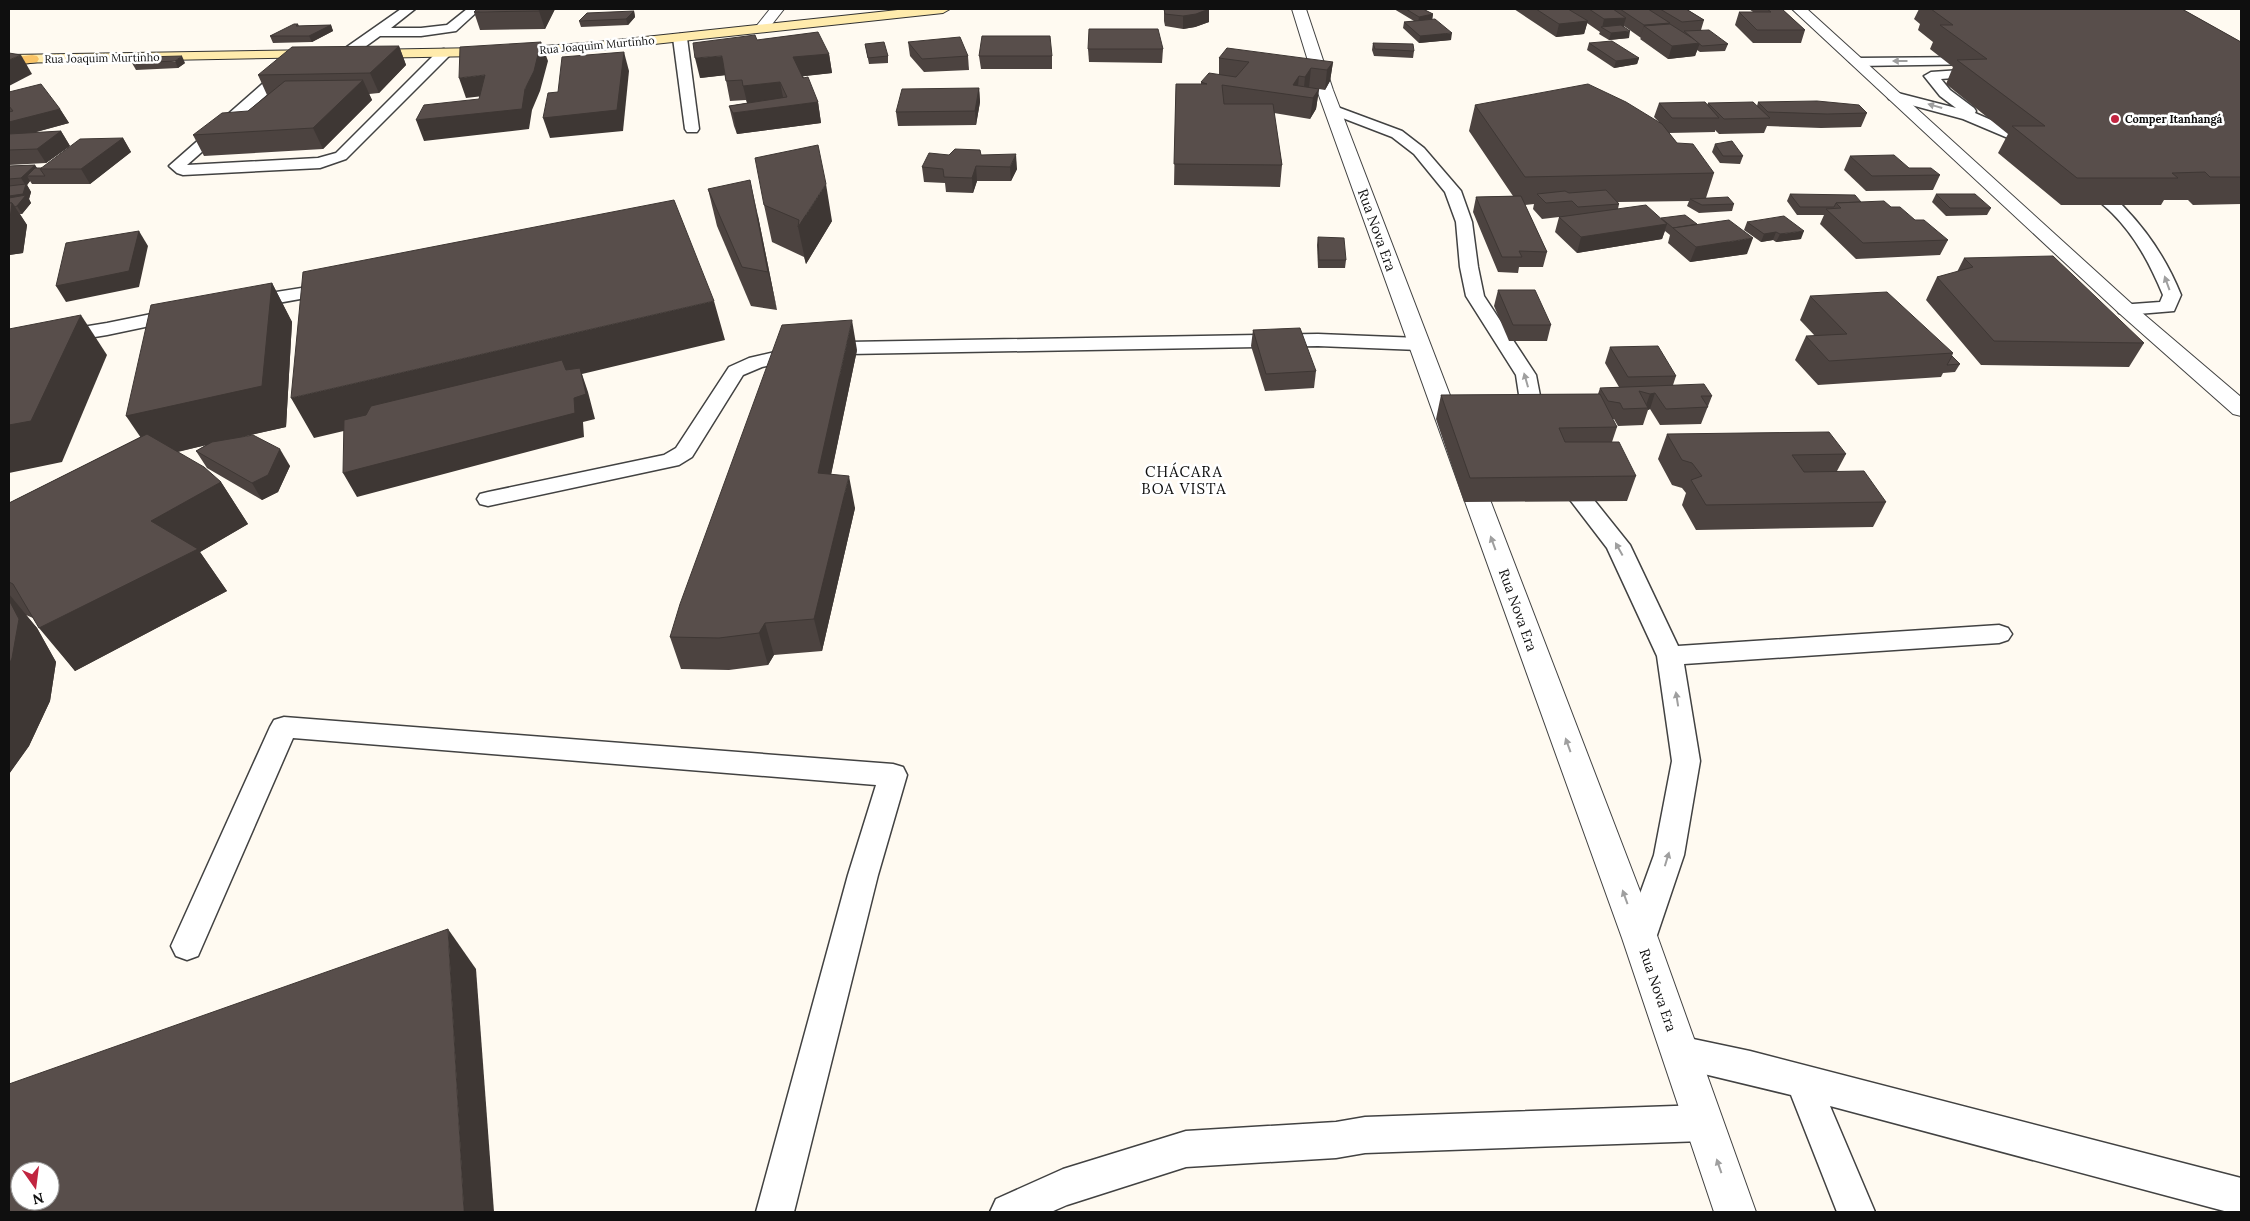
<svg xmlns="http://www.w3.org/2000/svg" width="2250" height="1221" font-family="Lora,serif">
<rect width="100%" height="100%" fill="#fffaf1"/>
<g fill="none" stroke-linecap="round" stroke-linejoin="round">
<defs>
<g id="lane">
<polygon points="401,9 415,9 391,28 421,28 447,25 467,9 480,9 456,31 421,36 380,36 351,57 341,57 339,54 341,51"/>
<polygon points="680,34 687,38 699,129 697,132 687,132 685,129 673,38"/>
<polygon points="444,49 451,53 449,56 346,159 320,168 183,175 177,173 169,166 285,64 295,64 297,67 295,70 187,165 318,158 336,153 439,50"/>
<polygon points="1979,57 1986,61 1984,64 1857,66 1850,62 1857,58"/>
<polygon points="1961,70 1966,71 1968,74 1966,77 1941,79 1950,90 1974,108 1976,111 1975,113 2037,140 2040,143 2037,146 2027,146 1963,119 1889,99 1887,96 1894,92 1956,108 1940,96 1924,76 1931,72"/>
<polygon points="1332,105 1402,131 1424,148 1461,191 1472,222 1478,267 1484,296 1536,375 1546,427 1542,431 1535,433 1528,431 1524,427 1516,375 1466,296 1460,267 1456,222 1445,192 1414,154 1392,137 1327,112 1325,109 1327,106"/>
<path d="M2089,178L2095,180C2134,213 2162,248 2181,295L2174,311L2126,315L2119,313L2117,309L2119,305L2160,302L2163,295C2150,264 2136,237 2112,213C2102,203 2089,194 2081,183L2083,180Z"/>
<polygon points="333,283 339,284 342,288 339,292 245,309 238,307 236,303 238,299 245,297"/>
<polygon points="181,308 188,310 190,314 188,318 107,335 9,351 9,339 107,323"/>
<polygon points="1318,334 1419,338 1426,340 1429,344 1426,348 1419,350 1318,346 848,354 788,361 762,367 743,375 692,457 679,465 488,506 480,504 477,499 480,494 488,492 664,455 676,448 729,367 749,358 788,349 848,342"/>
<polygon points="1562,468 1570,470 1630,545 1678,646 1999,625 2008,628 2012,634 2008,640 1999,643 1684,664 1700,761 1684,855 1656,938 1651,948 1640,952 1629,948 1624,938 1654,855 1672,761 1657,656 1607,548 1551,475 1554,470"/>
<polygon points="284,717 893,764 903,767 907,775 878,875 794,1212 756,1212 848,875 876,785 293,738 198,956 187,960 176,956 171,946 270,727 274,720"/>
<polygon points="1679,1036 1750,1051 2241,1178 2241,1212 2228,1212 1830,1106 1875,1212 1837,1212 1791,1095 1679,1068 1667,1063 1662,1052 1667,1041"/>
<polygon points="1703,1105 1716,1110 1721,1123 1716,1136 1703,1141 1365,1153 1336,1158 1186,1167 1067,1205 1051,1212 990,1212 996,1199 1063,1169 1186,1131 1336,1122 1365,1117"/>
</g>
<g id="street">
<polygon points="770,9 784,9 766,32 756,32 754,29"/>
<polygon points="1292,9 1306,9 1333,90 1658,938 1756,1212 1714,1212 1622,938 1317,90"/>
<polygon points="1792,9 1807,9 2133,305 2241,397 2241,416 2233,414 2119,313"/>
</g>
<g id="secondary">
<polygon points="907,9 950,9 943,13 598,50 531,55 364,58 357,54 364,50 531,47 598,42"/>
<polygon points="321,50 328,54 326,57 9,63 9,55"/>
</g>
<polygon id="primary" points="32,55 37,56 39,59 37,62 9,66 9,58"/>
</defs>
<!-- lane casing -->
<use href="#lane" stroke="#424242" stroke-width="3"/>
<!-- street casing -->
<use href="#street" stroke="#424242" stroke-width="2"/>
<!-- secondary casing -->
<use href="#secondary" stroke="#313131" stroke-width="2"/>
<!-- primary casing -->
<use href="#primary" stroke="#202020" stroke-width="2"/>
<!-- lane -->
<use href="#lane" fill="#fff" fill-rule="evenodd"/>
<!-- street -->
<use href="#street" fill="#fff" fill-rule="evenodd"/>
<!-- secondary -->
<use href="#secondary" fill="#ffebac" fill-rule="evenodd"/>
<!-- primary -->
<use href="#primary" fill="#f9c366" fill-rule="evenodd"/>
</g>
<!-- wall -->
<g fill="#4c4340">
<polygon points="555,9 545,29 480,30 474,12"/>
<polygon points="798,9 828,9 805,10"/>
<polygon points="1164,9 1209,22 1195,27 1183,29 1165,26 1164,21"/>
<polygon points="1394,9 1423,9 1433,14 1432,19 1451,40 1419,43 1403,28 1404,22 1414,21"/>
<polygon points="1514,9 1689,9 1688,10 1704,20 1701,30 1728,44 1725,51 1700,52 1697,50 1695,56 1668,59 1640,39 1641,38 1624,26 1629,38 1609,40 1599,34 1600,32 1587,23 1584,34 1556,37"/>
<polygon points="1749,9 1782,9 1805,30 1801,43 1753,43 1735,25 1739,12 1753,12"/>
<polygon points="1919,9 2182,9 2241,42 2241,204 2193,205 2188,200 2164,200 2161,205 2061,205 1998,153 2008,134 1946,84 1953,67 1930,49 1933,42 1918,30 1920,24 1914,19"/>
<polygon points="634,11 635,17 628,25 581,27 579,21"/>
<polygon points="298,24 299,26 331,25 333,31 312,42 273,43 270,36"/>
<polygon points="757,40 829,54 832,73 803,76 818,102 821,123 737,134 734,126 729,106 747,103 746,100 730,101 725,75 700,78"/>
<polygon points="908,42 968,56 969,70 924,72 910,56"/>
<polygon points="1373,43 1414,51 1413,58 1374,56 1372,50"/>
<polygon points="1589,43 1639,58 1637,64 1614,68 1587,50"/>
<polygon points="865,44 888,56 888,63 869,64"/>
<polygon points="399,46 406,65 379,93 369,94 372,100 323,149 204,156 193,135 248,111 268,95 267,95 258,75"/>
<polygon points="1088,49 1163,49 1162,63 1089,62"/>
<polygon points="979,56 1052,56 1052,69 981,69"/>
<polygon points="143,57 185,63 178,68 136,70 132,63"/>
<polygon points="1219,58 1333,62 1330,81 1325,90 1319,89 1316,109 1310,119 1274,113 1282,165 1280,187 1174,185 1176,84 1201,84 1201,82 1219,75"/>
<polygon points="979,88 980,102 976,125 898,126 896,112"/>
<polygon points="9,92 60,109 69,123 33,133 61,131 70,146 46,163 9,165"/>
<polygon points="1758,102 1867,113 1861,127 1821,128 1767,126 1764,133 1719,134 1715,130 1715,132 1669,133 1677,143 1714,173 1706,198 1734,204 1732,211 1699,213 1687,206 1689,201 1618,202 1619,204 1618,209 1661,219 1697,224 1747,254 1690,262 1668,243 1670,235 1665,231 1662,239 1577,253 1555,232 1559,217 1542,219 1533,209 1534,204 1525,205 1547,252 1543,267 1519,267 1518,273 1498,272 1473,212 1476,197 1513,196 1469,131 1475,105 1659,122 1654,117 1659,103 1707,105 1708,103 1757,106"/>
<polygon points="123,138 131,152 90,184 32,184 30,181 27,185 31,192 29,199 31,203 22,214 20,214 27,225 23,253 9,255 9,166 35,165 37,168 42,168"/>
<polygon points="1715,144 1743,156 1740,164 1720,163 1712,152"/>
<polygon points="949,155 981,155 1017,169 1011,181 977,181 973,193 946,192 945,183 924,182 922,167"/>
<polygon points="1850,156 1940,175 1933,190 1866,191 1844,170"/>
<polygon points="708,189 758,216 777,310 751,306 717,226"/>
<polygon points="1790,194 1861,202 1891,207 1915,220 1948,240 1940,255 1856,259 1820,224 1824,215 1797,215 1787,201"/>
<polygon points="1936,194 1991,208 1987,215 1946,216 1932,202"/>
<polygon points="764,205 832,221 806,264 804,257 772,242"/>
<polygon points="1747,222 1801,239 1776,242 1773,240 1761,242 1744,230"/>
<polygon points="1318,237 1346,260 1345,268 1318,268 1317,245"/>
<polygon points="1964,258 2144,343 2129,367 1981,365 1926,300 1937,277 1957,272"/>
<polygon points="272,283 292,322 286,427 241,437 290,466 278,492 262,500 207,468 196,451 206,445 178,452 221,482 248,524 200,552 227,591 75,671 33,618 26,615 37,628 56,662 50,701 29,746 9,774 9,503 140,437"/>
<polygon points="1498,290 1551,325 1547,341 1509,341 1494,306"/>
<polygon points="1810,296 1953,353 1952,356 1960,364 1955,372 1943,373 1941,377 1818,385 1795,360 1806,336 1815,336 1800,320"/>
<polygon points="1253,330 1316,371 1314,388 1265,391 1251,346"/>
<polygon points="1610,347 1676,376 1673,385 1712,396 1701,424 1660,425 1650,409 1648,410 1643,425 1618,426 1614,419 1612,419 1617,427 1612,442 1636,476 1627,501 1464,502 1436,419 1441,395 1598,394 1600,388 1619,387 1605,363"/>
<polygon points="857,350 831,474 855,508 822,651 774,655 768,665 729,670 681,669 670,637"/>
<polygon points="1667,434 1846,454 1837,471 1886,502 1873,527 1696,530 1682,505 1686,493 1682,488 1672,485 1658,459"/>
</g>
<!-- shaded-wall -->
<g fill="#3e3734">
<polygon points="540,9 555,9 545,29 539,11"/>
<polygon points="1209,9 1209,22 1195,27 1183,29 1183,16"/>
<polygon points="634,11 635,17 628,25 626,19"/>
<polygon points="1433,14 1432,21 1418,23 1419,17"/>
<polygon points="1626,18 1622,31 1602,28 1604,19"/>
<polygon points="1588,21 1584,34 1556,37 1559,24"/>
<polygon points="1670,23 1666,36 1644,26 1640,38 1644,25"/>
<polygon points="331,25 333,31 312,42 309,36"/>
<polygon points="1630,31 1629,38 1609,40 1611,33"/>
<polygon points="1452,33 1451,40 1419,43 1420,36"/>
<polygon points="541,42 548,61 540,91 532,110 529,129 424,141 416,120 525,89"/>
<polygon points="1700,43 1695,56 1668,59 1672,46"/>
<polygon points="399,46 406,65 379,93 370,73"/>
<polygon points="624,52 629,71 623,131 550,138 543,118"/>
<polygon points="829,54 832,73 797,77 793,57"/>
<polygon points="21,55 32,74 9,86 9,60"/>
<polygon points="182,56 185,63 178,68 175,61"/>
<polygon points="722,56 727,75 700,78 695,58"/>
<polygon points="1639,58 1637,64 1614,68 1616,61"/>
<polygon points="1333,62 1330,81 1325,90 1327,70"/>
<polygon points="1311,68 1309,88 1303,97 1305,77"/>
<polygon points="485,75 492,95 466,98 459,78"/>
<polygon points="1299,76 1297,96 1293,85"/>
<polygon points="363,80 372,100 323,149 313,128"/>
<polygon points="780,82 784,102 748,106 743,86"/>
<polygon points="979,88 980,102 976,125 975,111"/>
<polygon points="1319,89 1316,109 1310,119 1313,98"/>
<polygon points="818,102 821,123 737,134 733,113"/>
<polygon points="60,109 69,123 9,139 9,122"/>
<polygon points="61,131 70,146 46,163 37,149"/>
<polygon points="123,138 131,152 90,184 81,169"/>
<polygon points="1016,154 1017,169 1011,181 1010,167"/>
<polygon points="35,165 39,172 27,176 30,181 27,185 31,192 29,199 31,203 22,214 17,206 13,204 27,225 23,253 9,255 9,196 26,186 21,178"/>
<polygon points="976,166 977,181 973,193 972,178"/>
<polygon points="750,180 758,216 777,310 768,272"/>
<polygon points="826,184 832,221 806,264 798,227"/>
<polygon points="1667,224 1662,239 1577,253 1581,237"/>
<polygon points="139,231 148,246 139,287 66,302 56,286"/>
<polygon points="1804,231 1801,239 1776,242 1780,234"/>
<polygon points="1776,232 1773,240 1761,242 1764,234"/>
<polygon points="1753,238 1747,254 1690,262 1696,247"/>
<polygon points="272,283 292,322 286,427 154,457 126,416"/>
<polygon points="714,301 725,340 582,374 588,392 595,419 583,422 584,437 357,497 343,473 574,398 581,375 314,438 291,398"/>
<polygon points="81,315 107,355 62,462 9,473 9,425"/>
<polygon points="852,320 857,350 825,504 818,473"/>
<polygon points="1655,393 1650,409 1648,410 1648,408 1645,408 1650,394"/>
<polygon points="280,449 290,466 278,492 262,500 252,483"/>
<polygon points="849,476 855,508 822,651 814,619"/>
<polygon points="221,482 248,524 200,552 227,591 75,671 39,628 151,521"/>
<polygon points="9,594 37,628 56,662 50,701 29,746 9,774"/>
<polygon points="765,623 774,655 768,665 759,633"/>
<polygon points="448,929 476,969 494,1212 464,1212"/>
</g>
<!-- building -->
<g fill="#584e4b" stroke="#3e3734" fill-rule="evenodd">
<polygon points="477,9 540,9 539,11 474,12"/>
<polygon points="1164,9 1209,9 1196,14 1183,16 1165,14"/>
<polygon points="1406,9 1423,9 1433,14 1419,17"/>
<polygon points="1536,9 1568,9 1588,21 1559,24"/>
<polygon points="1589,9 1613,9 1626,18 1604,19"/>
<polygon points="1620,9 1648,9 1670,23 1644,25"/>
<polygon points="1660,9 1686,9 1704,20 1682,22"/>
<polygon points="1767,9 1782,9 1805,30 1757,30 1739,12 1771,12"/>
<polygon points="1931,9 2182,9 2241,42 2241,177 2210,177 2205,172 2172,173 2178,178 2077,178 2012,126 2045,126 1957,60 1987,59 1940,25 1953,25"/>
<polygon points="634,11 626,19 579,21 587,13"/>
<polygon points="1435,19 1452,33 1420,36 1404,22"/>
<polygon points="294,24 298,24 296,26 331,25 309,36 270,36"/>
<polygon points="1670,24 1700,43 1672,46 1644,26"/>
<polygon points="1621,25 1630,31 1611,33 1601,27"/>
<polygon points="1089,29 1158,29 1163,49 1088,49"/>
<polygon points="1709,30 1728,44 1702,46 1684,31"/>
<polygon points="818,32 829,54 793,57 803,78 808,77 818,102 733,113 729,106 787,97 780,82 743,86 742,80 726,81 722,56 695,58 693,43 755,35 757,40"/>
<polygon points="982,36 1050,36 1052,56 979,56"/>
<polygon points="960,37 968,56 922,59 908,42"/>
<polygon points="1612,41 1639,58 1616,61 1589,43"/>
<polygon points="541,42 534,71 525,89 522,109 416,120 424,105 479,99 485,75 459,78 460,47"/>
<polygon points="884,42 888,56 868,58 865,44"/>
<polygon points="1373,43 1413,44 1414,51 1375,49"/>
<polygon points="399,46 370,73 258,75 292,47"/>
<polygon points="1227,48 1333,62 1327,70 1311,68 1305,77 1299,76 1293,85 1319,89 1313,98 1222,85 1224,104 1273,104 1282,165 1174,164 1176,84 1207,84 1201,82 1209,73 1236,77 1249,62 1219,58"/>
<polygon points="624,52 617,110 543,118 548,93 558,92 562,57"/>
<polygon points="9,53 21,55 9,60"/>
<polygon points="182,56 175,61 132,63 143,57"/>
<polygon points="363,80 313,128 193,135 222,113 248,111 285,81"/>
<polygon points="41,84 60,109 9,122 9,112 13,111 9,106 9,92"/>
<polygon points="1588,84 1626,102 1662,124 1677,143 1693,144 1714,173 1525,177 1475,105"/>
<polygon points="979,88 975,111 896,112 902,89"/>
<polygon points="1817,101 1859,105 1867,113 1827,114 1768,112 1758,102"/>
<polygon points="1705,102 1719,118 1672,118 1659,103"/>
<polygon points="1753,102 1770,118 1724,119 1708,103"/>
<polygon points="61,131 37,149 9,150 9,134"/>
<polygon points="123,138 81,169 40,169 80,139"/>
<polygon points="1732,141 1743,156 1723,156 1715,144"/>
<polygon points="818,145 826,184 798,227 799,220 764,205 755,158"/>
<polygon points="955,149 980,150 981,155 1016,154 1010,167 976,166 972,178 944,177 943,169 922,167 929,153 949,155"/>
<polygon points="1894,155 1909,168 1931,168 1940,175 1872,176 1850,156"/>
<polygon points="35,165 21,178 9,179 9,166"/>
<polygon points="35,168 42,168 40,169 45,176 27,176"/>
<polygon points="750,180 768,272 742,267 708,189"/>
<polygon points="26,184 23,194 9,196 9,186"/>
<polygon points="1606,190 1619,204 1578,207 1572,201 1546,203 1537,194 1565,191 1569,193"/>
<polygon points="1790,194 1855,195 1861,202 1836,203 1834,207 1800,207"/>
<polygon points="1936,194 1975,194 1991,208 1950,208"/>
<polygon points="26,195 17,206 15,207 12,203 9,203 9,198"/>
<polygon points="1521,196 1547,252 1519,251 1522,257 1502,257 1476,197"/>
<polygon points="1728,197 1734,204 1702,205 1690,199"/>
<polygon points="674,200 714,301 291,398 303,272"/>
<polygon points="1884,201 1891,207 1900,207 1915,220 1924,220 1948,240 1863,243 1826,209 1841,208 1836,203"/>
<polygon points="9,203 12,203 9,227"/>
<polygon points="1646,205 1667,224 1581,237 1559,217"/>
<polygon points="1685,215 1697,224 1673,228 1661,218"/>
<polygon points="1784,216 1804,231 1780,234 1776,232 1764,234 1747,222"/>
<polygon points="1729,220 1753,238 1696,247 1673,228"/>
<polygon points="139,231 129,271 56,286 66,243"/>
<polygon points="1318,237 1344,238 1346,260 1319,260"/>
<polygon points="2053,256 2144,343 1994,341 1937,277 1973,267 1964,258"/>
<polygon points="272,283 262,386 126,416 151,305"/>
<polygon points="1498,290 1535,290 1551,325 1513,325"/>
<polygon points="1887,292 1953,353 1829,361 1806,336 1847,334 1810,296"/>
<polygon points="81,315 31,421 9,425 9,329"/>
<polygon points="852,320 818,473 849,476 814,619 765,623 759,633 719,638 670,637 680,604 782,325"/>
<polygon points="1300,328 1316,371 1266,374 1253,330"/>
<polygon points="1658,346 1676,376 1628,377 1610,347"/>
<polygon points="1952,356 1960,364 1947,365"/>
<polygon points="562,360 566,370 580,368 586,394 574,398 575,413 343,473 344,420 366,415 371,406"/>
<polygon points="1704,384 1712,396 1701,396 1708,407 1666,409 1655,393 1650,394 1639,391 1648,408 1623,409 1620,403 1608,401 1600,388"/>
<polygon points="1600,394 1617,427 1559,428 1565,442 1619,442 1636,476 1470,478 1441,395"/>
<polygon points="1829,432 1846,454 1792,455 1804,472 1864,471 1886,502 1706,505 1691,480 1702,476 1692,463 1682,460 1667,434"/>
<polygon points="147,434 204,467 221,482 151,521 198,549 39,628 13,584 9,582 9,503"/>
<polygon points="253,435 280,449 268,475 252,483 196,451 212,442"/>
<polygon points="9,600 19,619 12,658 9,665"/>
<path d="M448,929L464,1212H9V1084ZM20,1171H50V1201H20Z"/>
</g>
<!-- one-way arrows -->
<defs><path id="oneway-solid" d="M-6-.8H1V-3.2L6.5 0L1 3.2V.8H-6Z" transform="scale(1.25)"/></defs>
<g fill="#9f9f9f">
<use href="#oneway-solid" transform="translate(1900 61) rotate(180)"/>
<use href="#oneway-solid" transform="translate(1935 106) rotate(-164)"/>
<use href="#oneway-solid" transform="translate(2167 283) rotate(-110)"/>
<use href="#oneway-solid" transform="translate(1526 380) rotate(-106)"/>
<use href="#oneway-solid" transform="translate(1493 543) rotate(-110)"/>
<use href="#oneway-solid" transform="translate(1619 549) rotate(-119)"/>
<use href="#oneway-solid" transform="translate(1677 699) rotate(-99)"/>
<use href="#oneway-solid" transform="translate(1568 745) rotate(-110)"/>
<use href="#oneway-solid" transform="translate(1667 859) rotate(-73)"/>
<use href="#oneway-solid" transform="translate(1625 897) rotate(-110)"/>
<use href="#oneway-solid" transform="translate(1719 1166) rotate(-109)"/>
</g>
<!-- markers -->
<circle fill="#c12540" stroke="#fff" stroke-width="2" cx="2115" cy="119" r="5"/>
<g text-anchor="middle" stroke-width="5" stroke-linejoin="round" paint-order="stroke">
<!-- far-street labels -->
<g font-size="11" fill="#0f0f0f" stroke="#fff">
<text transform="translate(597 45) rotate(-5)" y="4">Rua Joaquim Murtinho</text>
<text transform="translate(102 58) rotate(-1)" y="4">Rua Joaquim Murtinho</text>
</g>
<!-- far-poi labels -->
<g font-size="11" font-weight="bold" fill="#0f0f0f" stroke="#fff" text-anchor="start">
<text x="2125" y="123">Comper Itanhangá</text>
</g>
<!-- street labels -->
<g font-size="14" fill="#0f0f0f" stroke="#fff">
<text transform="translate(1377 230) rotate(70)" y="5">Rua Nova Era</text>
<text transform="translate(1518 610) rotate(70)" y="5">Rua Nova Era</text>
<text transform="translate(1658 990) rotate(71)" y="5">Rua Nova Era</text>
</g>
<!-- neighbourhood labels -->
<g font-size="15" letter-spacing="1" fill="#0f0f0f" stroke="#fff">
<text x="1184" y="477">CHÁCARA<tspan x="1184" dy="17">BOA VISTA</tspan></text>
</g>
</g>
<!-- border -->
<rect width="2250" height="1221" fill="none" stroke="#0f0f0f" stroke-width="20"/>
<!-- north arrow -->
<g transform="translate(35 1186) rotate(166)"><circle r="24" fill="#ffffff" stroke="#9f9f9f"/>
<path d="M0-4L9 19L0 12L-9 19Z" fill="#c12540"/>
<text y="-8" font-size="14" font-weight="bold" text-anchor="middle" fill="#0f0f0f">N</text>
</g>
</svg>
